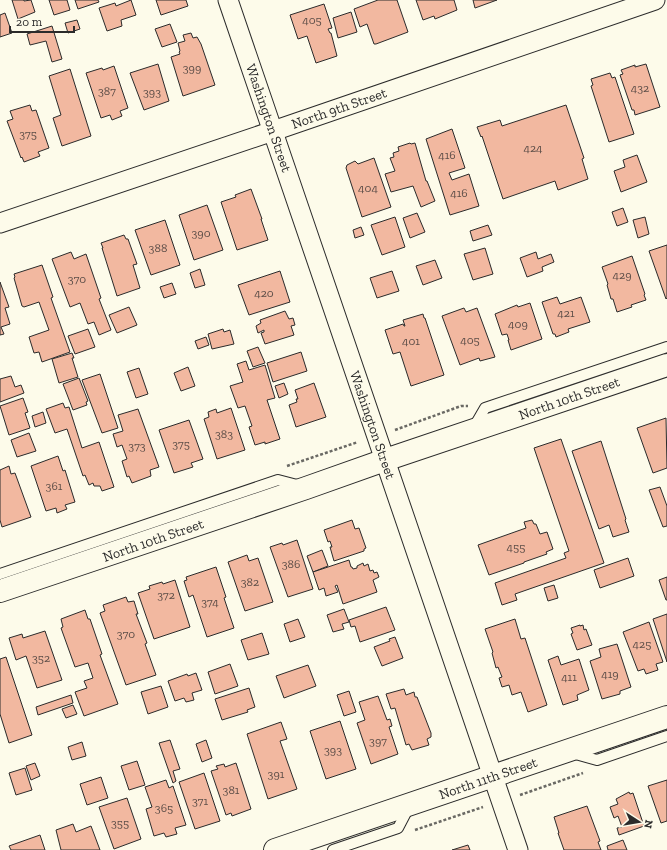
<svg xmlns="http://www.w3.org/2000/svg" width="667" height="850" font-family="'Zilla Slab',serif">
<rect width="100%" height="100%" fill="#fdfbea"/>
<!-- building -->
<g fill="#f2b8a0" stroke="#2b2b2b">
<polygon points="12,0 24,0 24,1 31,0 35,12 18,19"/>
<polygon points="49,0 67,0 70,10 54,15"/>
<polygon points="75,0 98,0 99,2 78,9"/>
<polygon points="131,0 136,15 121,20 122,26 107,31 99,8 115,3 116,6"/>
<polygon points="156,0 186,0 188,6 161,15"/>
<polygon points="378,0 397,0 408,32 376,44 374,44 367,24 360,27 354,9"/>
<polygon points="416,0 454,0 457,10 435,19 434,16 423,20"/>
<polygon points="473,0 497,0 475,8"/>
<polygon points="324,4 332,28 328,29 330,33 331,33 337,56 316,63 307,36 298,39 290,15"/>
<polygon points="351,12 357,32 338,38 333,18"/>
<polygon points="5,13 12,33 0,37 0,15"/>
<polygon points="77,20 80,29 68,33 65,23"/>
<polygon points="170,24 177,42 162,47 155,29"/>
<polygon points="52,26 62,59 52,62 46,41 30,45 27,34"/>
<polygon points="191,33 193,38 197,37 201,44 215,85 183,96 171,57 180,54 179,52 180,51 178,43 185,41 183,35"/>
<polygon points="158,64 169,101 144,110 130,73"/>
<polygon points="646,64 660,107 635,115 634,110 632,110 620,75 623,74 621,70 635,65 635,67"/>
<polygon points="114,66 128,108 120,111 122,116 112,120 110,115 101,118 86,73 102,68 103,70"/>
<polygon points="70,69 91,136 62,146 53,118 61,115 49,76"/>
<polygon points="610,73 612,78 615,77 634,134 609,142 591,86 593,85 591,79"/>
<polygon points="30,105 32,111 36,110 49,148 38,152 40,156 24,162 22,157 21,158 7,121 13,119 10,111"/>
<polygon points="566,105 584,158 582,159 588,179 558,190 555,181 503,199 482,136 481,137 477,127 500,120 502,126"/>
<polygon points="452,129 465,168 449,173 452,180 469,174 479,206 450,215 426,139"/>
<polygon points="410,143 411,144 415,143 426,181 427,181 435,201 421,207 413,186 391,192 385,174 395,171 390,158 394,157 393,153 399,151 398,147"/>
<polygon points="637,155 647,182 621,192 614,171 625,167 623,160"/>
<polygon points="374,158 391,207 362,217 346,168 347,165 355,161 358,164"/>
<polygon points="251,189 262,219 261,219 268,240 237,250 221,202 236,197 235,195"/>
<polygon points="207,205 223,250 194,260 179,215"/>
<polygon points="623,208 628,222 617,226 612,212"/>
<polygon points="417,213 425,232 410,238 403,218"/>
<polygon points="395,217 405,247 382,255 371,225"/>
<polygon points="645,217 649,234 638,238 633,220"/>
<polygon points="165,220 180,265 151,275 135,230"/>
<polygon points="488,225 492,235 473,241 470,231"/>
<polygon points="361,227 364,235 355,238 353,230"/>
<polygon points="124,235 126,239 128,239 137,264 133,265 140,288 117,296 102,248 103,248 101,243"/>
<polygon points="667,245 667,298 666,299 649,251"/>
<polygon points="485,248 493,274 473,280 464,254"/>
<polygon points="71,252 74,259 86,254 101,298 99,299 111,330 99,335 94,322 88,324 80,303 70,307 52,259"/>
<polygon points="536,252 538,259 551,254 554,262 542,267 543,271 527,277 520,258"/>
<polygon points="632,256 645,294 644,295 646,300 631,305 632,307 617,312 613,299 611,299 607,285 608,284 602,267"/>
<polygon points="435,260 442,278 423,285 416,266"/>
<polygon points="42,265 53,297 51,298 70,352 42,362 39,352 34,353 29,337 49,330 39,302 24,307 22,306 14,278 15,277 14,274"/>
<polygon points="200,269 205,285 195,288 190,273"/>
<polygon points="280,271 290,302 249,315 238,285"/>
<polygon points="392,271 399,291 377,298 370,278"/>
<polygon points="0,282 9,307 5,308 10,324 1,327 4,334 0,335"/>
<polygon points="172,283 176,294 164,298 160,287"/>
<polygon points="557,297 560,304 581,297 590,322 568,329 569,332 556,337 555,334 553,334 542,302"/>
<polygon points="530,303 542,339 511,350 508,340 509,340 507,334 502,335 495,314 517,305 518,307"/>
<polygon points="129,307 137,325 117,333 109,315"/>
<polygon points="464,308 466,312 477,308 495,357 480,361 479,358 460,365 442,316"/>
<polygon points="285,311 289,319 293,318 295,325 291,326 294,335 265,344 261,333 264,332 264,330 258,333 256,326 261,323 260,320"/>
<polygon points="423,314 424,318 425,318 444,375 411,386 400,352 393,354 385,330 403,324 404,326 405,326 403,320"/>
<polygon points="88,329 95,347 75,354 68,336"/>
<polygon points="223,329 224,332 230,330 234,344 212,349 208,334"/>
<polygon points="206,337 209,345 198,349 195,341"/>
<polygon points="258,347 265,363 253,367 247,351"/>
<polygon points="301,352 307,371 273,382 267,363"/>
<polygon points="72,353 74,358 72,358 78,377 59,383 52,359"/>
<polygon points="246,361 249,370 265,365 275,398 267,400 280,439 265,444 265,442 255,445 249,427 252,426 245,406 238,408 230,386 243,382 237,364"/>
<polygon points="188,367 195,386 181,391 174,373"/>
<polygon points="139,368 148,394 136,398 127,372"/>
<polygon points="100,374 118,428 102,433 82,380"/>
<polygon points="11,376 15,387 21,385 24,393 0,402 0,379"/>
<polygon points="79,378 88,401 86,402 87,405 73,410 63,384"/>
<polygon points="284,383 288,394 279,398 275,386"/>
<polygon points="314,383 326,417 296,427 289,405 297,402 296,399 298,399 295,390"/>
<polygon points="23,398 28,412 25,413 30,428 9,435 0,406"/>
<polygon points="63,403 65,408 69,407 82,448 99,442 114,487 102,491 100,486 94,486 93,483 89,485 85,475 83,476 67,429 55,433 46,409"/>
<polygon points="231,408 245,450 217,459 204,419 209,417 208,412 216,409 217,413"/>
<polygon points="138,409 159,467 150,470 151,476 132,483 129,476 127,477 122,461 127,459 122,445 117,447 113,434 123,431 118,415"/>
<polygon points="43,412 46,423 35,427 32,416"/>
<polygon points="666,418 667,468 653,473 637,428"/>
<polygon points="189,420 203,459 191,463 193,467 174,473 159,430"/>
<polygon points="29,433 36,451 17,457 11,440"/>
<polygon points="561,439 604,563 515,594 517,600 502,605 495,583 566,558 564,553 569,551 534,448"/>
<polygon points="601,441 626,519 625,520 629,532 613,537 609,525 599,529 572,451"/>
<polygon points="58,456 63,471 65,470 75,502 65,505 67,509 57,513 56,508 46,511 31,466"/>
<polygon points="9,466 11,474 15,473 31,517 2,527 0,520 0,470"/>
<polygon points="660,487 667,506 667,526 663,527 649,490"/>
<polygon points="352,520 355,529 359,528 366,548 364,549 364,551 334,561 330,547 332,547 330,541 328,542 324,530"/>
<polygon points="532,520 534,524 536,524 540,534 547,532 553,549 546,552 547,554 524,562 524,563 489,575 478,545 526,528 524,522"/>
<polygon points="297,540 313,589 288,597 270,547 282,543 283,545"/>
<polygon points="322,550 328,566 313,572 307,556"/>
<polygon points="247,555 249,561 258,558 273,602 245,611 228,562"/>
<polygon points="628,558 634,576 600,588 594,570"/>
<polygon points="349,560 351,567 352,567 353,569 357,568 357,566 363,563 364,566 368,564 370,571 373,570 374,573 377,572 379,577 373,580 377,592 343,604 337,585 335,586 338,592 326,596 324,588 319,590 313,572"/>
<polygon points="216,567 226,597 224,598 234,628 207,637 193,595 189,597 184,581 187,580 186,577"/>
<polygon points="667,577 667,600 666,600 659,580"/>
<polygon points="175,580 190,627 154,639 138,593 150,589 149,586 162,582 163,584"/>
<polygon points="554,585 558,598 548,601 544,588"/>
<polygon points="126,597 128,602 134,601 138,614 136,614 147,643 145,644 156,675 126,685 100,613 105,611 103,605"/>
<polygon points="386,607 395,630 360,642 355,626 351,627 349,620"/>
<polygon points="344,609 349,622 342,624 344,629 333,632 327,615"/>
<polygon points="85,610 88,619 90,619 102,654 100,655 118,704 84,716 75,692 87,688 84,681 93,678 88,663 75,667 61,628 63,627 61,619"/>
<polygon points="667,614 667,662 653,619"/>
<polygon points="298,619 305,637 290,642 284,624"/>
<polygon points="515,619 521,639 525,638 547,705 528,712 521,692 512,695 509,685 502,687 499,678 502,677 498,667 496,668 492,653 493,652 485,629"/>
<polygon points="649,622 663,662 656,664 658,670 646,674 644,669 638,671 623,632"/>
<polygon points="580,625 580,626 583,625 584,630 586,629 592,645 577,650 571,634 573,633 571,628"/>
<polygon points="45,631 62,680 37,688 26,656 16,660 9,638 22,634 23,638"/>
<polygon points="262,633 269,654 248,660 241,640"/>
<polygon points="395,637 403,658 382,666 374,647 390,641 389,639"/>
<polygon points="617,644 631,687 620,691 620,694 602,699 590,661 601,657 599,649"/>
<polygon points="558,656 561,665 579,659 589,690 577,695 578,700 563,705 548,660"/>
<polygon points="6,657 32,735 9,743 0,714 0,659"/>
<polygon points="230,664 238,686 215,694 208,672"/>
<polygon points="308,665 316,686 284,698 276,676"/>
<polygon points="196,673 202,690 192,693 194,700 186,702 184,698 175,701 168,681 187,674 188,676"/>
<polygon points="161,686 168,707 148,714 141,692"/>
<polygon points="249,688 255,707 247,710 248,712 222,720 215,699"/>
<polygon points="404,689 406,695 414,692 415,697 417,697 431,733 431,737 427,739 429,745 412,750 409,744 406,745 395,708 391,709 386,694"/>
<polygon points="349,691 356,712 344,716 337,695"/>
<polygon points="71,695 73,703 38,715 36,707"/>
<polygon points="378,696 387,720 390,719 392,726 389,727 398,754 371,764 357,723 365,720 359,702"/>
<polygon points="73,705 77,714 66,718 62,709"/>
<polygon points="340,721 356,769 326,779 310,731"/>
<polygon points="281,722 287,739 280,741 297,789 268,799 247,734"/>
<polygon points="170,740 180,769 173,771 176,781 173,783 159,743"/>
<polygon points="206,740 212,758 202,762 196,744"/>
<polygon points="82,742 86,756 72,760 68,747"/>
<polygon points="137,761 145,785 129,790 121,766"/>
<polygon points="35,763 40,776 31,780 26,766"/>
<polygon points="236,763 251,809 232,816 231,813 226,815 211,771 218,769 216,766 224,764 225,767"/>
<polygon points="25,768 32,790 16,795 9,773"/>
<polygon points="204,773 220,821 195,829 179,782"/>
<polygon points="101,777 108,798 87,805 80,784"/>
<polygon points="166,780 169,788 173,786 186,825 175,828 177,834 166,837 164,833 154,836 146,809 152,807 145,787"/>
<polygon points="667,780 667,821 661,823 648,786"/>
<polygon points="629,792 630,794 633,793 644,826 619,835 617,828 622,827 618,816 614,818 610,807 618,804 616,799"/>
<polygon points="127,798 141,839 114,849 99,807"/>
<polygon points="587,806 600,841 598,842 601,850 564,850 558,833 559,833 554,817"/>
<polygon points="73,824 76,832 91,826 100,850 61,850 56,830"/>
<polygon points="40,835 45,850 11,850 9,846"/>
<polygon points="623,840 627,850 608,850 607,846"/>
<polygon points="468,845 470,850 452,850"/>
</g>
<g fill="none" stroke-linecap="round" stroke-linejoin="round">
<defs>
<g id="service">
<polyline points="474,427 485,408 667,347"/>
<polyline points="0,574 278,480 301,486"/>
<polyline points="572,753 597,760 667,736"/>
<polyline points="333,850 398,828 409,807"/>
</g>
<g id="minor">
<polyline points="228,0 518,850"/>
<polyline points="0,223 273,131 655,0"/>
</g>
<g id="secondary">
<polyline points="0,591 306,488 385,460 667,365"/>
<polyline points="275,850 667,717"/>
</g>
</defs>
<!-- service casing -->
<use href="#service" stroke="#2b2b2b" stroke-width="12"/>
<!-- minor casing -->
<use href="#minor" stroke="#2b2b2b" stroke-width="21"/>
<!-- secondary casing -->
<use href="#secondary" stroke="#2b2b2b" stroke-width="24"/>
<!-- path -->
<g stroke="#6a6964" stroke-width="2.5" stroke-dasharray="3 2" stroke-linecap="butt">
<polyline points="395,430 461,406 468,406"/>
<polyline points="287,466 358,442"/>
<polyline points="520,795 583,773"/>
<polyline points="415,830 483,807"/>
</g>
<!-- service -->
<use href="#service" stroke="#fdfbea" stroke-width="10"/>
<!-- minor -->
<use href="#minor" stroke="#fdfbea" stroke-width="19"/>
<!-- secondary -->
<use href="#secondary" stroke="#fdfbea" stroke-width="22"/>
</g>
<g text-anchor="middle" stroke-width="3" stroke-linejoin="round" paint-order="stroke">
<!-- number labels -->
<g font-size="12" fill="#5d4e48">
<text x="312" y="24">405</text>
<text x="192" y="72">399</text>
<text x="640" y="92">432</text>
<text x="107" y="95">387</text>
<text x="152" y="96">393</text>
<text x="28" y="138">375</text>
<text x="533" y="152">424</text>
<text x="447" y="159">416</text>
<text x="368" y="192">404</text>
<text x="459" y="197">416</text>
<text x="201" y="237">390</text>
<text x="158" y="252">388</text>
<text x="622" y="279">429</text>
<text x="77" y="283">370</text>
<text x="264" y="297">420</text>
<text x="566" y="317">421</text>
<text x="518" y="328">409</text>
<text x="470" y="344">405</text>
<text x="411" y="345">401</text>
<text x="224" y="438">383</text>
<text x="181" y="448">375</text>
<text x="137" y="450">373</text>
<text x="54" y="490">361</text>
<text x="516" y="551">455</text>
<text x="291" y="568">386</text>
<text x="250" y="586">382</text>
<text x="166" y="599">372</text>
<text x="210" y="606">374</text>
<text x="126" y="638">370</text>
<text x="642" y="648">425</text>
<text x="41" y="662">352</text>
<text x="610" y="678">419</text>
<text x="569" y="681">411</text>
<text x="378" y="745">397</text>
<text x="333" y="754">393</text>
<text x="276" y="778">391</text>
<text x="231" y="794">381</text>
<text x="200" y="805">371</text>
<text x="164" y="812">365</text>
<text x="120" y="827">355</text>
</g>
<!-- street labels -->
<g font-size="14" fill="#2b2b2b" stroke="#fdfbea">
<text transform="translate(339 108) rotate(-19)" y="5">North 9th Street</text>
<text transform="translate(269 118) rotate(71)" y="5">Washington Street</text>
<text transform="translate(569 398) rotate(-19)" y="5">North 10th Street</text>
<text transform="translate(373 425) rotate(71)" y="5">Washington Street</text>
<text transform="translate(153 540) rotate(-19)" y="5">North 10th Street</text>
<text transform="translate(488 778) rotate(-19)" y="5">North 11th Street</text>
</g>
</g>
<!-- north arrow -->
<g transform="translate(639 822) rotate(102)" stroke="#fdfbea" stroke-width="3" paint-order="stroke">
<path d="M0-3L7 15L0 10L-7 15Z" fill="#2b2b2b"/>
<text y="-6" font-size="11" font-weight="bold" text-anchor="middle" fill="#2b2b2b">N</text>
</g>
<!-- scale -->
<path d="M10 26v6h64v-6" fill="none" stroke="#2b2b2b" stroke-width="2"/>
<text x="16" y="26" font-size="12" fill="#2b2b2b" stroke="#fdfbea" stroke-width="3" paint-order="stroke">20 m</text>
</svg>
